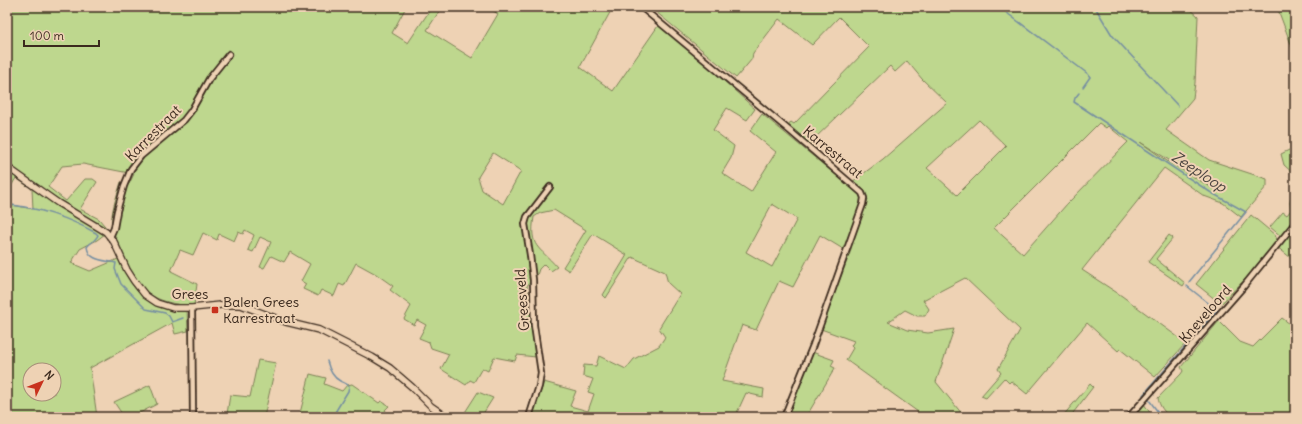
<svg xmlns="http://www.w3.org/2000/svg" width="1302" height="424" font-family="Delius,sans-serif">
<rect width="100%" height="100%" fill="#eed2b4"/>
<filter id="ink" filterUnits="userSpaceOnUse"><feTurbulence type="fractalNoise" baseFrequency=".025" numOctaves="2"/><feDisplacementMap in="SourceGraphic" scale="8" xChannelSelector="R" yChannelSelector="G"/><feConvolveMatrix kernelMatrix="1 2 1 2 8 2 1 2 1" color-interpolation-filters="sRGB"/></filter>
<g filter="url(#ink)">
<!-- green -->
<g fill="#bed78e" stroke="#7c8056" fill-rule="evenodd">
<path d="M7,7H406L392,33L408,43L432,7H442L427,30L472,58L498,14L487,7H613L580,67L613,91L660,23L755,109L747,120L727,108L713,130L734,146L731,158L722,173L751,192L776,152L750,131L762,114L848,185L883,159L947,103L922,79L907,61L895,72L890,66L813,140L817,144L814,148L787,125L791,122L794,124L869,47L839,17L812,45L779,19L753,53L752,59L736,78L650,7H1188L1198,16L1195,83L1193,98L1166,130L1209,160L1267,179V186L1241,217L1223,203L1204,196L1164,168L1082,270L1122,296L1186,343L1155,377L1120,349L1118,351L1087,323L1027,394L1011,381L1009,383L1004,378L986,398L981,396L1001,373L998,369L1020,330L965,278L923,300L929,309L925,316H917L905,310L888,322L907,330L928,333L954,329L936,382L963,415L961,417H915L918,412L846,360L853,348L851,346L854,341L821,329L851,250L843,249L820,235L793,287L779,281L756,330L742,325L722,381L764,389L763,397L746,393L735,417H532L544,382L576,391L570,406L588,411L594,394L588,392L593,379L583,376L584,365L596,366L599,356L626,369L634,359L659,346L665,337L659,328L680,294L668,283L665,272L632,257L606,298L603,295L627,255L593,234L569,271L563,267L586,230L554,210L540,213L534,217C529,248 539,246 557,267L551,271L544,264L539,269L537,275H531L529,277L530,283L527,285L536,357L517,355L515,361L494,357L488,371L482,368L474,382L470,380L466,385L441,369L449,354L431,348L429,342L419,338L426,325L417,320L414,325L404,319L411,306L390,290L393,286L376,274L356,263L344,286L339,284L334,296L321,290L318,296L303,289L306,284L301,281L310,264L290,252L284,262L271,256L264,268L260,267L271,242L260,237L253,252L248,250L254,235L245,230L243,234L238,232L234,241L219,234L217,240L203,233L193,255L180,250L171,271L197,284L194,306C151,303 139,292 123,253C120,245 114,236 112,227C110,212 117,196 121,182L129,184L134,174L83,164L62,166L48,187L66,201L85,179H93L97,182L80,209L99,219L109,231L97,240L80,249L71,263L90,271L118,259C129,281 139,302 166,309C172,310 180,310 187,311L188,331L175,334L172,323L90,368L97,417H7V204L33,209L32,189L16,178L7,193ZM979,120L1006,146L957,195L927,168ZM1099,123L1106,128L1108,126L1128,142L1067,204L1023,254L994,228ZM1140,142L1214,188V189L1167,161ZM493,153L521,171L503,204L482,190L478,177ZM868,199L854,238L850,237L861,203ZM772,204L797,219L772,267L746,252ZM30,370H54V394H30Z"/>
<polygon points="1277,7 1295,7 1295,55"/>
<polygon points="1295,147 1295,175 1284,165 1281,154"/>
<polygon points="1295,197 1295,220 1282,237 1270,227 1283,212 1287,215 1291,210 1290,203 1291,198"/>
<polygon points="1251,215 1275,235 1277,240 1247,277 1221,304 1196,284"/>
<polygon points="1295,225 1295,261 1277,247"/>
<polygon points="1169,235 1173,238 1156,259 1185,283 1183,286 1148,262"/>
<path d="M1282,318L1294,327L1295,326V417H1171C1164,413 1159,405 1158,398L1181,374L1183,371L1181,367L1219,321L1240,342L1253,347Z"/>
<polygon points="812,352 834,360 831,366 835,368 806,417 787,417"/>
<polygon points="258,360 276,363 264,417 243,417 227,414 230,395 250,397"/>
<polygon points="310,374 326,378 324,384 342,391 347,385 352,384 379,403 381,401 389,406 385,410 390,417 299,417"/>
<polygon points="1090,384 1093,387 1070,417 1062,417"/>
<polygon points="150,385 157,404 132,417 124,417 114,402"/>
<polygon points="478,392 493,398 481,417 462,417"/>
<polygon points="1144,404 1153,417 1133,417"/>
</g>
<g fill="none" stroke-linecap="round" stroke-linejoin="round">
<!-- stream -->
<g stroke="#758ea2" stroke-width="1.5">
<polyline points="999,7 1088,74 1090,77 1083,87"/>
<polyline points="1095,7 1112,35 1178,106"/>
<polyline points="1079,93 1075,98 1074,102 1210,192 1246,212 1189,282"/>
<path d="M7,205C35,206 71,219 96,233L98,235C96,240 90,243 87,247C89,261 104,260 116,263L115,269L121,284L146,309L165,313L169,316L172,322L183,318"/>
<path d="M327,361C329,369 332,377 340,381C344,383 346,383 349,386L348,391L334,414L336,417"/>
<polyline points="1143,395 1217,310 1187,286"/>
<polyline points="1149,400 1158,412 1164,417"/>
</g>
<defs>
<g id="minor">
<polyline points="641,7 790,131 862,193 864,198 863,204 813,345 784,417"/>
<polyline points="110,237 114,228 117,211 124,186 131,169 141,156 184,120 191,111 209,79 229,54"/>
<polyline points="192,308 193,417"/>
<polyline points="529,417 539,386 541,373 534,325 533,280 530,255 525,224 527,217 550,187"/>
<polyline points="1129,417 1244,286 1295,223"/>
</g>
<polyline id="tertiary" points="7,167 58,203 106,232 114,242 127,270 134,281 145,295 157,303 173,308 192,308 221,305 241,305 286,322 319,330 372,357 390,368 412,387 431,406 447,417"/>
</defs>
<!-- minor casing -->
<use href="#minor" stroke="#3b2a1e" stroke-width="8"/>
<!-- tertiary casing -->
<use href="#tertiary" stroke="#3b2a1e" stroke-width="8"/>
<!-- minor -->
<use href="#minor" stroke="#eed2b4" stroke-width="4.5"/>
<!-- tertiary -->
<use href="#tertiary" stroke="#eed2b4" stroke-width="5.5"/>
</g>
</g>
<!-- markers -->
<rect fill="#c8321e" stroke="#eed2b4" stroke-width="1.5" x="211" y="306" width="8" height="8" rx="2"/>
<g text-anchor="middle" stroke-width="4" stroke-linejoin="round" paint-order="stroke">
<!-- street labels -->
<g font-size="14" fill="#3b2a1e" stroke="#eed2b4">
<text transform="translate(153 133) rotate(-45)" y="5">Karrestraat</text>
<text transform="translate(833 152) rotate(40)" y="5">Karrestraat</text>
<text x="190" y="299">Grees</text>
<text transform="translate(522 300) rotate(-94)" y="5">Greesveld</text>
<text transform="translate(1205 314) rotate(-49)" y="5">Kneveloord</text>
</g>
<!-- poi labels -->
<g font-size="14" fill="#3b2a1e" stroke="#eed2b4" text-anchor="start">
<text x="223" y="307">Balen Grees<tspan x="223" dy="16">Karrestraat</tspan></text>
</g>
<!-- water labels -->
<g font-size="15" font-style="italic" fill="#4a433f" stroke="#eed2b4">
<text transform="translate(1199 172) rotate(33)" y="5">Zeeploop</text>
</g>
</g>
<!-- margin -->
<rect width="1302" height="424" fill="none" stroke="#eed2b4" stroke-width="24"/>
<rect x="12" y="12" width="1278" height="400" fill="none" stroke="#3b2a1e" stroke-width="1.5" filter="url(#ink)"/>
<!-- north arrow -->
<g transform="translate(42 382) rotate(47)"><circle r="19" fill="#eed2b4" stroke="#a68f78"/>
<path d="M0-3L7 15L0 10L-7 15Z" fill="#c8321e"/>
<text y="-6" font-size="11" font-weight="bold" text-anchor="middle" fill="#3b2a1e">N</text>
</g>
<!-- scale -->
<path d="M24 40v6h75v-6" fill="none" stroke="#3b2a1e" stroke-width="2"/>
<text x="30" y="40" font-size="12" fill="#3b2a1e" stroke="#eed2b4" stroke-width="3" paint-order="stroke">100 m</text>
</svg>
